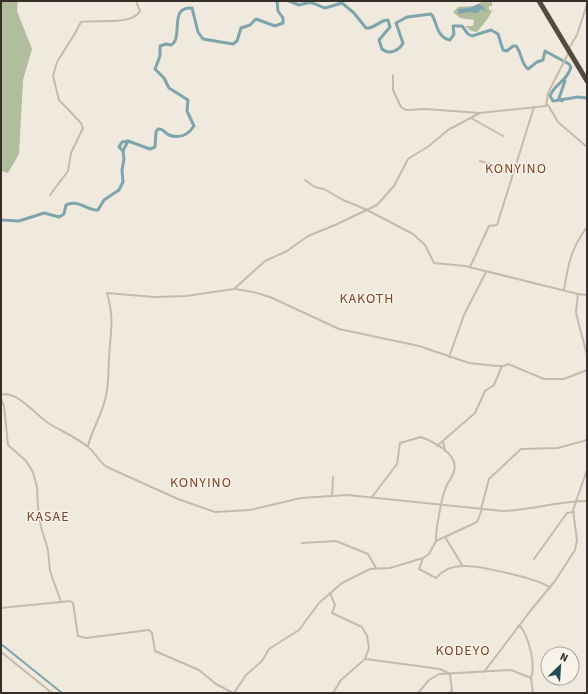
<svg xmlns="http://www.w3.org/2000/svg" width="588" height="694" font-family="'Source Sans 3',sans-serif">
<rect width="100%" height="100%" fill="#f0e9dd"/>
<!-- green -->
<g fill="#b0be9e">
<polygon points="1,1 18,1 17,11 32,49 23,80 19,154 8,173 1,171"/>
<path d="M483,1H492V6H489V10H492C489,19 483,24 477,32L471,31L465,26H473L474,20L460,18L453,12L458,7L474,6Z"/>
</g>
<!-- water -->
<polygon fill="#7ea5ab" points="478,4 483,6 487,12 482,9 477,13 468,12 459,14 458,11 458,9 469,8"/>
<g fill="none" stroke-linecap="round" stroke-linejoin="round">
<!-- canal -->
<polyline stroke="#7ea5ab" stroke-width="2" points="1,644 62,693"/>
<!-- river -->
<g stroke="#7ea5ab" stroke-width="3">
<path d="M289,1L299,5C314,1 311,3 325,8L342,3L354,13L366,28C375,29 379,20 388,20L390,27L379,40L382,49C389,55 399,51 403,43L396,23L407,17L431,14C437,19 435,37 450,40L454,34L453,26H462L468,34L472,36L491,30L498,34L503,50L507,51L513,46H516C522,53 521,64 528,69L537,62L543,60L545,51L569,64L571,67C566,83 555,83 550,96L553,101L578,97L587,98"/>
<polyline points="562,101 559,98 565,81"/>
<polyline points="123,151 128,141"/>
<path d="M1,220L19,221L44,213L59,217L64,214L66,205C78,199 88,211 98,210L104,200L119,190L123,182L122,170L124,159L123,151L119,147L122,142L128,141L150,149L155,147L156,132L158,129C164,128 164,133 169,135C180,139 188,135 194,126L187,111L188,100L169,88L164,78L155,69L160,56V46L166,44L171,45C184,38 168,6 192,8L198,32L203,39L233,44L237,41L241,28L250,25L256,19L275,26L283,23V18L278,11L277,1"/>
</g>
<!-- street -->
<g stroke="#c7baaa" stroke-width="2">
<polyline points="569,48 577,35 587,4"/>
<polyline points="393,75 393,90 401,107 406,110 426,109 479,113"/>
<polyline points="548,105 558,122 587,147"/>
<polyline points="471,118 503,136"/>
<polyline points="480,161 514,171"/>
<polyline points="305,180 315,187 324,189 343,200 365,209 413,234 425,245 434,263 465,266 578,294"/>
<path d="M50,195L68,171L71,153L83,128L81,123L59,100L53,76L57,62L74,35L81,22C95,19 132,26 140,11L136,1"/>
<polyline points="470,267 489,226 497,225 534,107"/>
<polyline points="235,289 253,292 270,297 339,329 419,346 469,363 497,366 504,366 508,364 544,379 564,379 587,370"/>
<path d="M564,290C568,265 571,248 587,227"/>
<polyline points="587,295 578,294 576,312 578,321 587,355"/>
<polyline points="449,357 464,315 486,272"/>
<path d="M1,395C17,390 36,415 48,423C61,431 76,437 88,447C96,453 99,462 107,467L178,499L215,512L250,510L301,498L347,495L503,511C532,510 559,501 587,501"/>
<polyline points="1,399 4,406 8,445 26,461 33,472 37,487 38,508 41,527 48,550 50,571 61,602 70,601 73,603 78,636 86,638 149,630 152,633 155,651 199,670 216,684 233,693"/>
<polyline points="443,441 445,451"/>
<path d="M88,446C92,430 101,416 105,400C109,387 108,374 109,360C110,333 115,321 107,293L154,297L186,296L234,289L265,261L287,251L308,236L335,225L377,205L394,186L408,159L429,146L448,130L480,113L546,106L548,93L569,52"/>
<polyline points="437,446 475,413 485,391 494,385 502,366"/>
<polyline points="332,496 333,477"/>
<path d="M372,497L397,464L400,443L421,437C434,442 459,454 454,471C453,477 448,482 446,487C442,495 435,534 436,541"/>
<polyline points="481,509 489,479 521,449 558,448 587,440"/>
<polyline points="445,537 462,565"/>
<polyline points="302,543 336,541 368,554 376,568"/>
<path d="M423,558L419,569L436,578C443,570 452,566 463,566C476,565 542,579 550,588"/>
<polyline points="534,559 567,513 574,512"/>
<polyline points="1,565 1,574"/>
<polyline points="330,593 335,605 332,613 362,627 367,636 369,648 365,659 341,680 333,693"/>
<polyline points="1,608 61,602"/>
<path d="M518,626L521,627C529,639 536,664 531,678"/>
<polyline points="1,652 52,693"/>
<polyline points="366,659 440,669 450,674 452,691 449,693"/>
<polyline points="484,672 531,610 555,581 575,550 577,540 573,510 587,470"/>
<polyline points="234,693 246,675 262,661 269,649 299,630 319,603 342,583 370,569 390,568 423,558 429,554 436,541 477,522 482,509"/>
<polyline points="418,693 429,680 439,674 511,670 531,678 533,693"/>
</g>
<!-- highway -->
<polyline stroke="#564941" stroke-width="5" points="539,1 587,81"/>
</g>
<g text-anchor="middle" stroke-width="3" stroke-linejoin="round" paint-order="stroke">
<!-- quarter labels -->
<g font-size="14" letter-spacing="1" fill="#7e4529" stroke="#f8f3e9">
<text x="516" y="173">KONYINO</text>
<text x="367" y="303">KAKOTH</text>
<text x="201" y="487">KONYINO</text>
<text x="48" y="521">KASAE</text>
<text x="463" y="655">KODEYO</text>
</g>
</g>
<!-- border -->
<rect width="588" height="694" fill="none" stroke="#352e29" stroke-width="4"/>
<!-- north arrow -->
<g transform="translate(560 666) rotate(25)"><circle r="19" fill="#f8f3e9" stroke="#aaa49c"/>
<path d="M0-3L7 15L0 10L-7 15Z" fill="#224b54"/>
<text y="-6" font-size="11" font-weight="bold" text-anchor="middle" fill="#352e29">N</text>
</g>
</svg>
